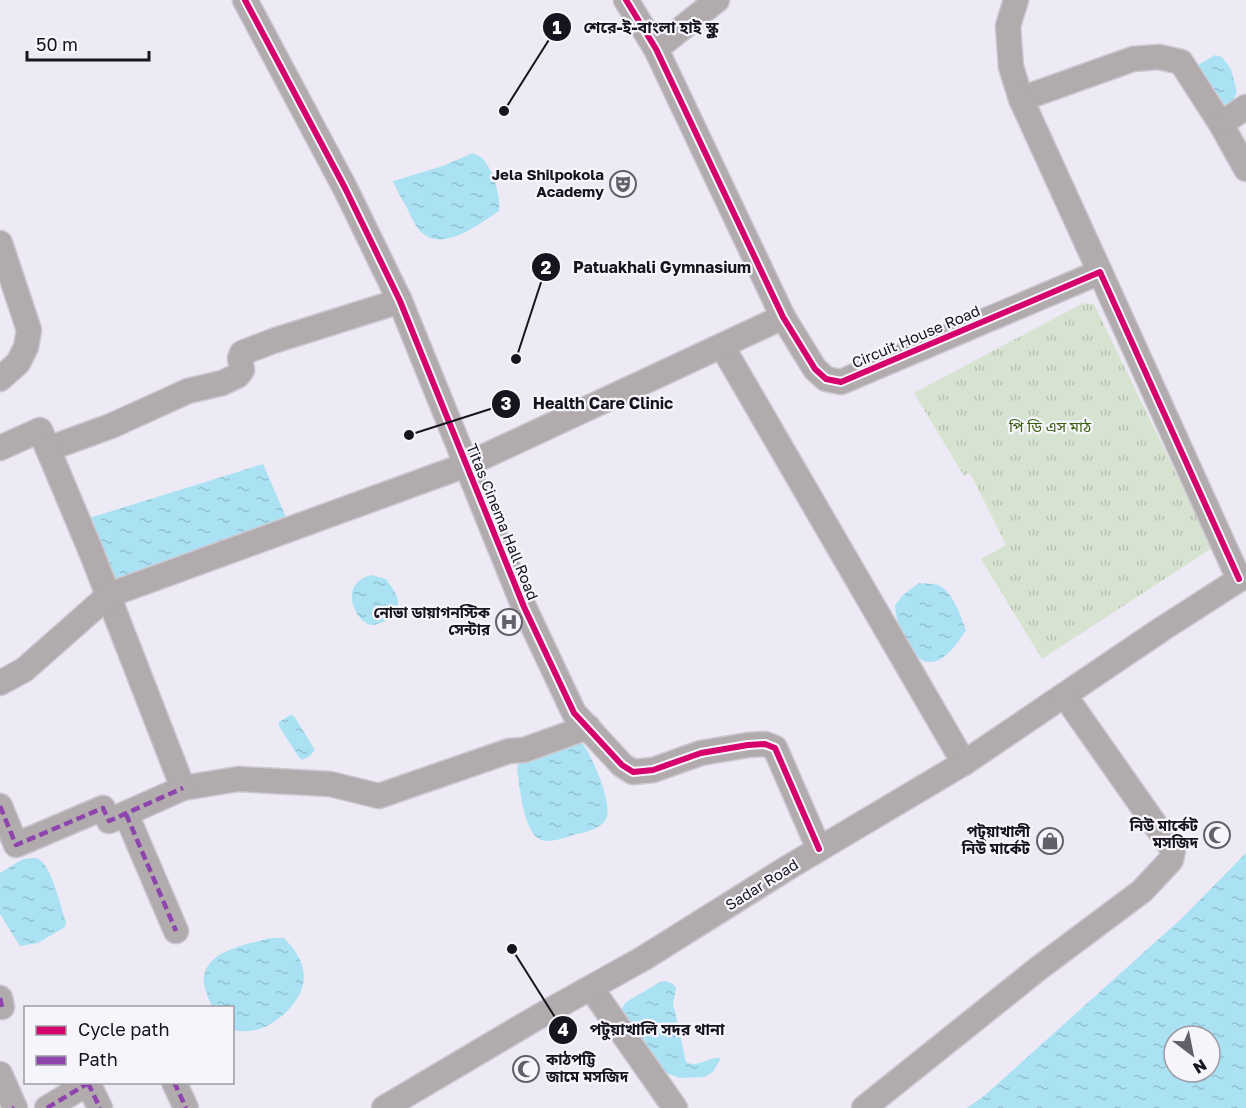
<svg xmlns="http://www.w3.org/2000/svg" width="1246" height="1108" font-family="'Golos Text','Noto Sans Bengali',sans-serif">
<defs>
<pattern id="grass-tufts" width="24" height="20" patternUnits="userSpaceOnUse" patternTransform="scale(1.5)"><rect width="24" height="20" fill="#d7e3d1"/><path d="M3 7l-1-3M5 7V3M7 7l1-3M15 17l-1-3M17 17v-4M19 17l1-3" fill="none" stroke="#b8c2b3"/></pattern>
<pattern id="water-ripples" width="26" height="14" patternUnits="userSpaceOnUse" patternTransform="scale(1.5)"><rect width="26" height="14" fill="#aae2f4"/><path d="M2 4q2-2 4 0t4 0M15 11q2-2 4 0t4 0" fill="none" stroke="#92c1d1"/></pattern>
</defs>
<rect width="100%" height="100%" fill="#edeaf5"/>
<!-- grass -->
<polygon fill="url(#grass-tufts)" points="1083,303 1094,304 1212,548 1042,659 981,559 1006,545 970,473 964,476 914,393"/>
<!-- water -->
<g fill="url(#water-ripples)" fill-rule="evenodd">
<polygon points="1215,55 1222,57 1231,69 1237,92 1233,100 1222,110 1196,71 1198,65"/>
<path d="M473,153C476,155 480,156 482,158C493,168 501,197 499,211C479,224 442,254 420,231C415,225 411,217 408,210C403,201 397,191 393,181L443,166Z"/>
<polygon points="263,464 289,524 112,588 83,520"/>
<path d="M371,575L386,579C397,595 401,598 396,617C389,619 380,624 373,625C358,626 335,585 371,575Z"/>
<path d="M919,583C924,584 934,583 938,585C954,593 960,615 966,630C949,658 926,680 905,641C899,629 896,619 895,605L903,595Z"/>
<polygon points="290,715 294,716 315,750 310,756 302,760 298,756 279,726 279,722"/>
<path d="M578,738C590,749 614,805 606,819C601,829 583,833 573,835C563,838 552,843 541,840C523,833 519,783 517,767L521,761Z"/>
<path d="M1246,853V1108H967L984,1096L1182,918ZM1174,1036H1210V1072H1174Z"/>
<path d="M36,858C52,863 60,906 66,922L65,927L38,943L20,946L0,914V873L23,859Z"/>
<path d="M271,938H284C310,964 311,989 284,1014C268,1028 253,1034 233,1030L232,1008L212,1007C209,998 202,986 204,976C209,949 249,944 271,938Z"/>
<path d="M666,981L673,984L676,988L673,1003L686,1062C698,1069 709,1056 721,1058L713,1072L704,1077L680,1078L663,1072L620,1011L626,1002L660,982Z"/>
</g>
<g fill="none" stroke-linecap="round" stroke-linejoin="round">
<defs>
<g id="minor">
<polyline points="245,0 345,188 400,301 524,607 574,713 622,765 633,772 653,770 701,753 748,745 765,744 775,748 819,849"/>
<polyline points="626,0 656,49 783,317 815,369 826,379 841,382 1100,272 1239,579"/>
<polyline points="1016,0 1008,26 1011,67 1021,99 1133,59 1159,57 1181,62 1221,124 1246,169"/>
<polyline points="656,49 717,0"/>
<polyline points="1021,99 1100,272"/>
<polyline points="1221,124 1246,107"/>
<polyline points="0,243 29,330 26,347 18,363 0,379"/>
<polyline points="722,346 964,763"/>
<polyline points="0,448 40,430 48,449 111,426 188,391 222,383 237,376 242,370 240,358 242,353 273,341 400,301"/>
<polyline points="48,449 92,554 183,788 238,779 330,784 379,796 509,751 524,750 588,727"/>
<polyline points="0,683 24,670 109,595 466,465 783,317"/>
<polyline points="0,806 16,845 103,808 109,821 183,788"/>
<polyline points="126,814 176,931"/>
<polyline points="591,988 675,1108"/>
<polyline points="0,998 2,1007"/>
<polyline points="0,1074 15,1108"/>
<polyline points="174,1082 186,1108"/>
<polyline points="88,1083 100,1108"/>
<polyline points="47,1108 90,1082"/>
<polyline points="384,1108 538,1017 644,958 789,867 964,763 1162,629 1246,575"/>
<polyline points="864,1108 1039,968 1142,891 1171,860 1173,850 1065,696"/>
</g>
</defs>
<!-- minor casing -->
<use href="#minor" stroke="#ccc8d2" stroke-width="27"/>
<!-- minor -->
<use href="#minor" stroke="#b1abae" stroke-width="24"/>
<!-- quiet -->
<g stroke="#8e44ad" stroke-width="4.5" stroke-dasharray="9 4.5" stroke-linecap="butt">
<polyline points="0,806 16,845 103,808 109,821 183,788"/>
<polyline points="126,814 176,931"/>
<polyline points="0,998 2,1007"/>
<polyline points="174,1082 186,1108"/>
<polyline points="88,1083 100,1108"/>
<polyline points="13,1108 14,1107"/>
<polyline points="47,1108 90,1082"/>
</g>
<defs>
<g id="cycleway">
<polyline points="245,0 345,188 400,301 524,607 574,713 622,765 633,772 653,770 701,753 748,745 765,744 775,748 819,849"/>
<polyline points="626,0 656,49 783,317 815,369 826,379 841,382 1100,272 1239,579"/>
</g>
</defs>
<!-- cycleway casing -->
<use href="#cycleway" stroke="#f6f5fc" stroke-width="10"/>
<!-- cycleway -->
<use href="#cycleway" stroke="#d6006c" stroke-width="6"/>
</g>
<!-- icons -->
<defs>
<symbol id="theatre-ring" viewBox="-11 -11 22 22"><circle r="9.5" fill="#f6f5fc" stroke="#625e6a" stroke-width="1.5"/><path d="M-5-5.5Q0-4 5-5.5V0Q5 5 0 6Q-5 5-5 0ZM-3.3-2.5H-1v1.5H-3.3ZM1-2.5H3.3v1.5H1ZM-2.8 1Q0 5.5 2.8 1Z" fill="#625e6a"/></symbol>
<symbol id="hospital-ring" viewBox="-11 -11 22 22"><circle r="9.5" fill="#f6f5fc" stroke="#625e6a" stroke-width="1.5"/><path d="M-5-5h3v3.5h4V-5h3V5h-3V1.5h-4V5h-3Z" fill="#625e6a"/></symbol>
<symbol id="mosque-ring" viewBox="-11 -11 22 22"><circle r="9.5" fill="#f6f5fc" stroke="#625e6a" stroke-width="1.5"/><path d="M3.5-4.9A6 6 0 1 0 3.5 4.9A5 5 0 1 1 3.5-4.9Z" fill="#625e6a"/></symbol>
<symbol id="shop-ring" viewBox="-11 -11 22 22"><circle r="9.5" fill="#f6f5fc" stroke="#625e6a" stroke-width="1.5"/><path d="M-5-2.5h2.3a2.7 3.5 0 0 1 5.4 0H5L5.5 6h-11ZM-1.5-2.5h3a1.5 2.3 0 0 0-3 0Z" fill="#625e6a"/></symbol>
</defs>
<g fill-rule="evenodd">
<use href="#theatre-ring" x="608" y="169" width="30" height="30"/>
<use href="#hospital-ring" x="494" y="607" width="30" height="30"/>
<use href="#mosque-ring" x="1202" y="820" width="30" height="30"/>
<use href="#shop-ring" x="1035" y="826" width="30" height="30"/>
<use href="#mosque-ring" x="511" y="1054" width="30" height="30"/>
</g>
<g text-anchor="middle" stroke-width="4.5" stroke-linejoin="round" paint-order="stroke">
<!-- poi labels -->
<g font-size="15" font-weight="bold" fill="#17131f" stroke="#f6f5fc" text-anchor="end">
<text x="604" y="180">Jela Shilpokola<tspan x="604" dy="17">Academy</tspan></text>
<text x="490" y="618">নোভা ডায়াগনস্টিক<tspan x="490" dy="17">সেন্টার</tspan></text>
<text x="1198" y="831">নিউ মার্কেট<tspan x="1198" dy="17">মসজিদ</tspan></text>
<text x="1030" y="837">পটুয়াখালী<tspan x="1030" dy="17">নিউ মার্কেট</tspan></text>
<text x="546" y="1065" text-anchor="start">কাঠপট্টি<tspan x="546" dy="17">জামে মসজিদ</tspan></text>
</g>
<!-- street labels -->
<g font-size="15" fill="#17131f" stroke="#f6f5fc">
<text transform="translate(916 337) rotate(-23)" y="5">Circuit House Road</text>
<text transform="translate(502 522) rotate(68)" y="5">Titas Cinema Hall Road</text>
<text transform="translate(762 885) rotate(-32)" y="5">Sadar Road</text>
</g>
<!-- park labels -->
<g font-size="15" fill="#385d0b" stroke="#f6f5fc">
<text x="1050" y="432">পি ডি এস মাঠ</text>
</g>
</g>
<!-- callouts -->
<path fill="none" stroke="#17131f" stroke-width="2" d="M504 111L557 27M516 359L546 267M409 435L506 404M512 949L563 1030"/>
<g fill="#17131f" stroke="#f6f5fc" stroke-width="2">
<circle cx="504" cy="111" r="6"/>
<circle cx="516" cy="359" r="6"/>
<circle cx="409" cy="435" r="6"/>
<circle cx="512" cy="949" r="6"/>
<circle cx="557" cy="27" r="15"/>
<circle cx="546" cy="267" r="15"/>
<circle cx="506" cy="404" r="15"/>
<circle cx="563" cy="1030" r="15"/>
</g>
<g font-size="18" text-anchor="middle" font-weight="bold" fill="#fff">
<text x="557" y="34">1</text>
<text x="546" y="274">2</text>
<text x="506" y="410">3</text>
<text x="563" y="1036">4</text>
</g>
<g font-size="16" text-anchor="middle" font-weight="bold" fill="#17131f" stroke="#f6f5fc" stroke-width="4.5" stroke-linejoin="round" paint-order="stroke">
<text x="651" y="33">শেরে-ই-বাংলা হাই স্কুল</text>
<text x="662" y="273">Patuakhali Gymnasium</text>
<text x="603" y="409">Health Care Clinic</text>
<text x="657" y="1035">পটুয়াখালি সদর থানা</text>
</g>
<!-- legend -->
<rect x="24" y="1006" width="210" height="78" fill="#f6f5fc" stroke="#9d9ba4" stroke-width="1.5"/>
<rect x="36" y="1026" width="30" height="9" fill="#d6006c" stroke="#9d9ba4" stroke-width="1.5"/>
<text x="78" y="1036" font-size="18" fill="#17131f">Cycle path</text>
<rect x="36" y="1056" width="30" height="9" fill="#8e44ad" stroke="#9d9ba4" stroke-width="1.5"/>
<text x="78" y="1066" font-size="18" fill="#17131f">Path</text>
<!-- north arrow -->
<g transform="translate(1192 1054) rotate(148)"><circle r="28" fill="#f6f5fc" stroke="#9d9ba4" stroke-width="1.5"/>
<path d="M0-4.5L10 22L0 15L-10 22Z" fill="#625e6a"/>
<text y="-9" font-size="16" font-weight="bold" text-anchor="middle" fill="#17131f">N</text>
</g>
<!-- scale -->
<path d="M27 51v9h122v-9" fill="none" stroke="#17131f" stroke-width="3"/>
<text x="36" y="51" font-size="18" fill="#17131f" stroke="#f6f5fc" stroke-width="4.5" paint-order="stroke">50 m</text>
</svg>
